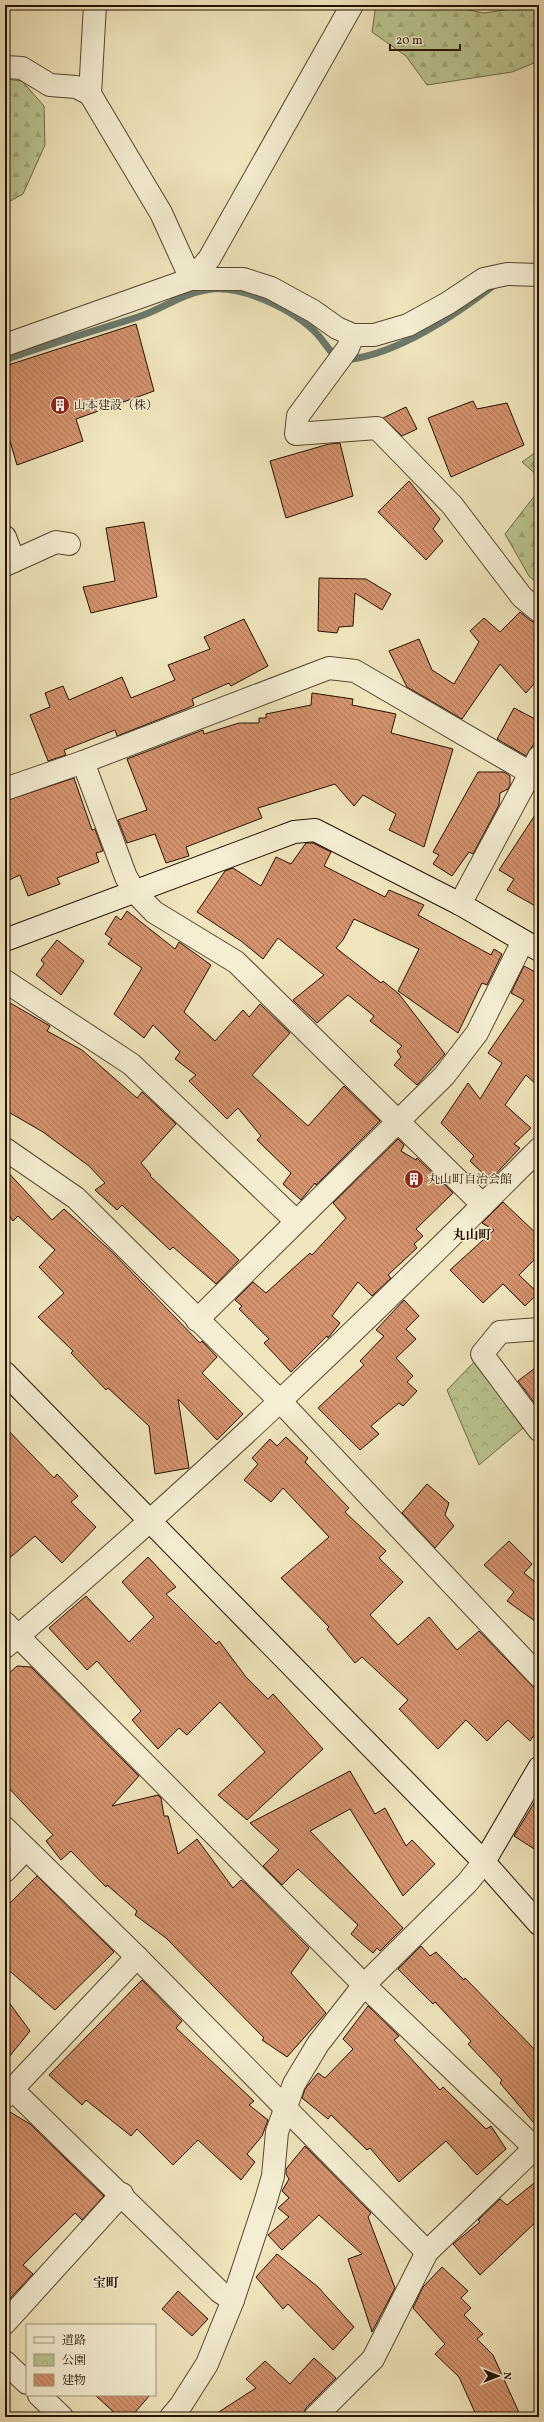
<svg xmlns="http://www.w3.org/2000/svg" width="544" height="2422" font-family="Vollkorn,'Noto Serif JP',serif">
<defs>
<pattern id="forest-firs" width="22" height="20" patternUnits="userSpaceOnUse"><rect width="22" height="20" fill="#bac591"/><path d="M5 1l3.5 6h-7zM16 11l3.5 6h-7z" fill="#a0a87b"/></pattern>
<pattern id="park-crowns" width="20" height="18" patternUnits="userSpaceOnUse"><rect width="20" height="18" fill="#bac591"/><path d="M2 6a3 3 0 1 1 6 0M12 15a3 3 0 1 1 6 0" fill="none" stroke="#a0a87b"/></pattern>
<pattern id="building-back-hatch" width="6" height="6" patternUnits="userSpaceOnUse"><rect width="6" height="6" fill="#d4926e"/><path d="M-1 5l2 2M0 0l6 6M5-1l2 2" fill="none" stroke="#ac7658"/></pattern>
</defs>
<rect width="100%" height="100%" fill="#f0e5bc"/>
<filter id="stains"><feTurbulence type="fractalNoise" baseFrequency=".005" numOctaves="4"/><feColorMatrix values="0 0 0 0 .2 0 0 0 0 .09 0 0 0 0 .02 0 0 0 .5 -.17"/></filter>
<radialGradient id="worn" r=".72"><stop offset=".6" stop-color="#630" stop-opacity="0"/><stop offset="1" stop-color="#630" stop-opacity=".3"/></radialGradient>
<!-- forest -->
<g fill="url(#forest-firs)" stroke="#6f6b48">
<polygon points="376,5 452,5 453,7 484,13 539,5 539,61 512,72 427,85 406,56 372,32"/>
<polygon points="5,79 22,81 44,106 45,145 23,194 5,204"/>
<polygon points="539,450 539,477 522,462"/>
<polygon points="539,490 539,585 529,576 505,534"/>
</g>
<!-- park -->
<polygon fill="url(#park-crowns)" stroke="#6f6b48" points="479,1357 529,1423 479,1465 447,1390"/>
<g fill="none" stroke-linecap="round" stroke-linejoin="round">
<!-- stream -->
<g stroke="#6b796c" stroke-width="7">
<path d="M5,360C49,344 94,331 138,317C161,310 181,294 206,290C240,283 295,310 318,335C323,341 328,348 333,354"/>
<path d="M345,360C395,355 454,316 493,286"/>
</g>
</g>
<!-- building -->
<g fill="url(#building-back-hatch)" stroke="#241100">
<polygon points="136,324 154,391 76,419 83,441 17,465 5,424 5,366"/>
<polygon points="473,401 477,409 507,403 524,445 451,477 428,418"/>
<polygon points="406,407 417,429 402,436 383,418"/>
<polygon points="340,443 353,496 286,518 270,461 329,444"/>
<polygon points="409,481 440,519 433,529 443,541 426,560 378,512"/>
<polygon points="144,522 157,597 91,613 83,587 115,581 106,528"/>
<polygon points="319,578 366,579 391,594 382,610 355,593 353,626 339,627 337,633 318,631"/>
<polygon points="520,612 531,621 539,623 539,678 526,693 500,664 462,719 407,687 389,651 419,639 432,670 454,684 479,642 470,631 484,618 500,632"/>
<polygon points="244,619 268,666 231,686 229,683 192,699 194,705 188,708 117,736 115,730 64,750 66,755 48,761 30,715 50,707 45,693 63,686 69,700 122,677 131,698 175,680 168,665 210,649 204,637"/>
<polygon points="312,693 353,699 352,705 396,714 391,733 453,749 424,847 389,830 396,814 363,795 354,806 335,784 258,808 262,818 186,847 189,856 166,863 155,834 127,843 118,820 147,810 127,759 203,730 204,734 239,723 259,723 259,718 266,718 266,714 311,705"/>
<polygon points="514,708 539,721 539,736 526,756 497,739"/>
<polygon points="478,772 504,772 510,776 510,785 508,789 500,793 499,805 473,854 469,852 452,876 433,864 439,855 433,852"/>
<polygon points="74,778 92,830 95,829 103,851 96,853 99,862 57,878 60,884 28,896 20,875 5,882 5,801"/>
<polygon points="539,809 539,908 507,890 514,879 499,870"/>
<polygon points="306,843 313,843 331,852 324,866 385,897 389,890 424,905 418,915 491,955 494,949 502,954 487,985 482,983 458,1033 398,991 419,949 354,919 343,940 336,948 381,983 383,981 399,994 445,1054 417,1085 394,1065 401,1057 397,1051 402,1046 370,1021 374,1016 348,995 317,1023 293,1000 324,975 278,938 263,959 241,941 197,912 225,871 233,868 261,886 276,857 291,864"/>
<polygon points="127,911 175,949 179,942 211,965 184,1012 215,1041 243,1010 249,1017 260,1004 290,1033 252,1075 308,1126 344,1086 380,1121 316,1185 315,1183 301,1200 283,1184 291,1173 257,1140 261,1136 238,1108 227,1119 189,1081 196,1075 175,1059 180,1052 153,1025 144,1038 114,1014 142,968 108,944 112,939 105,934 116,916 121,920"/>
<polygon points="57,940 84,961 61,995 36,975 44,964 41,960"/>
<polygon points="524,966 539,974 539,1087 526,1075 505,1105 531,1128 514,1144 520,1148 490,1180 470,1161 474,1156 441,1123 468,1083 480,1099 502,1063 488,1053 524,1000 511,993"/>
<polygon points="5,1000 50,1026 47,1031 82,1050 137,1098 142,1092 176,1124 141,1163 151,1175 150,1176 239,1260 216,1284 173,1247 170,1250 122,1205 117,1210 95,1190 105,1183 89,1166 43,1132 5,1110"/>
<polygon points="398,1139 404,1145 401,1151 416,1160 417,1158 453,1193 416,1229 423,1236 414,1244 417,1248 388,1275 391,1278 372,1296 358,1282 332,1316 340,1323 328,1338 327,1336 291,1372 264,1343 269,1339 239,1309 242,1306 235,1300 253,1282 266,1293 310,1253 312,1255 346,1218 333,1203"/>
<polygon points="5,1169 52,1220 64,1209 112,1252 200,1343 202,1341 217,1357 202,1373 243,1414 217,1440 178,1399 189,1468 155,1474 149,1426 108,1388 106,1390 71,1353 73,1351 38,1317 64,1293 39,1267 55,1250 18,1216 13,1221 5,1211"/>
<polygon points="503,1202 539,1236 539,1255 519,1275 538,1293 525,1306 503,1284 483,1303 450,1270 494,1230 482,1223"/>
<polygon points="404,1300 419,1316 406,1329 416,1339 396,1358 413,1376 407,1382 417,1391 403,1406 399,1403 371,1426 379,1434 360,1450 318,1408 364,1365 360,1361 384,1336 376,1330"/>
<polygon points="539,1365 539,1409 518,1381"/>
<polygon points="5,1427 54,1478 57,1474 78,1496 71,1502 96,1527 62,1563 35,1536 5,1562"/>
<polygon points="286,1437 308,1458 305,1462 349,1508 345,1512 386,1551 379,1558 403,1582 370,1615 398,1645 429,1617 457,1650 479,1631 539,1693 539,1728 530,1741 508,1720 487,1741 466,1720 438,1749 399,1709 408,1700 362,1657 355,1663 327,1629 329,1627 281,1578 329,1537 283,1488 271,1502 244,1480 258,1464 252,1458 270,1439 277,1446"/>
<polygon points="427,1484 449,1503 445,1515 454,1526 435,1548 402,1513"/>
<polygon points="509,1541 532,1564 524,1573 539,1585 539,1624 507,1601 514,1592 484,1565"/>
<polygon points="148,1557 176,1587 166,1594 216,1644 219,1641 246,1677 268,1699 273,1694 323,1749 247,1820 218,1795 265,1752 220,1702 187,1735 179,1728 158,1749 132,1720 141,1711 97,1661 87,1670 49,1628 86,1596 129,1642 154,1617 122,1582"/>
<polygon points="17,1666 31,1667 139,1776 112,1806 158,1795 161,1798 164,1816 168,1816 178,1854 197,1839 233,1888 241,1880 246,1884 309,1948 291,1973 326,2013 287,2057 262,2040 264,2038 166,1938 135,1915 137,1911 107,1885 106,1887 71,1851 61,1860 46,1841 53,1835 5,1784 5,1677"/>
<polygon points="350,1771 375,1814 385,1808 406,1846 412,1840 435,1864 403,1896 350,1809 310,1831 403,1928 380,1951 377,1948 373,1953 351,1934 358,1925 298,1869 282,1885 263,1866 279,1850 250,1823"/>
<polygon points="539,1795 539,1852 514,1836"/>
<polygon points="37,1876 114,1952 55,2010 5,1967 5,1908"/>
<polygon points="421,1946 430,1956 436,1952 464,1980 465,1978 539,2054 539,2129 500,2083 502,2080 468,2044 471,2041 435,2002 433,2004 398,1969"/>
<polygon points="142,1980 182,2021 176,2028 254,2101 249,2105 268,2120 262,2136 247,2154 255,2162 241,2180 198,2140 173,2165 137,2129 131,2136 86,2100 82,2105 49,2075"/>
<polygon points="5,1997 30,2031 5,2062"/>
<polygon points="368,2006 399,2036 394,2040 440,2090 443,2087 486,2129 491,2126 506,2149 477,2175 446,2141 399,2182 370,2148 367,2150 331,2115 328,2119 302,2098 305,2089 318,2073 325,2078 353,2049 343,2039"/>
<polygon points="5,2109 30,2124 104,2196 82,2220 75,2213 23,2265 33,2274 5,2304"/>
<polygon points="305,2146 371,2213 368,2217 395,2288 372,2332 348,2259 362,2254 319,2215 282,2250 268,2235 289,2217 278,2208 289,2198 282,2191 289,2179 286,2174 286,2169"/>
<polygon points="539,2179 539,2219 480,2275 453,2244 480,2222 478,2220 500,2199 507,2205"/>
<polygon points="277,2254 318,2287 354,2327 333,2350 288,2304 283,2309 256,2277"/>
<polygon points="442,2267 468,2291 461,2298 471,2308 464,2315 483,2334 477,2339 493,2355 521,2417 477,2417 459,2377 435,2354 445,2344 413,2308 423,2287"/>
<polygon points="178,2291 208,2319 192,2336 162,2309"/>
<polygon points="314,2358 336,2378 306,2408 302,2417 211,2417 256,2388 246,2379 265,2361 290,2384"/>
<polygon points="95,2395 150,2395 131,2417 119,2417"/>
</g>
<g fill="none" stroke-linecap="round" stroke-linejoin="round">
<defs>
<g id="street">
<polyline points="5,67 22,68 50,85 76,87 90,94 161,213 191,279"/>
<polyline points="90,94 95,5"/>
<polyline points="191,279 209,259 352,5"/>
<polyline points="353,335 348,348 298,416 296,434 377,428 452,505 522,597 539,611"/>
<polyline points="5,345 191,279 243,279 271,288 313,311 337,328 353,335 374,335 408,325 448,303 484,279 507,274 539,275"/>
<polyline points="5,537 14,561"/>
<polyline points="5,565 56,542 69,544"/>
<polyline points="83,762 126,877 135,892 154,912 236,962 483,1205"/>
<polyline points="5,789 83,762 329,668 355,671 539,778"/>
<polyline points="460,904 539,757"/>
<polyline points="5,981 131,1064 296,1221"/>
<polyline points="5,1149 76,1198 280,1401 539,1676"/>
<polyline points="197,1320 444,1076 477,1033 523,941"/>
<polyline points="539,1329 500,1332 482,1354 539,1430"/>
<polyline points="5,1623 364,1985 535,2148"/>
<path d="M5,1647C191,1490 367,1321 539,1149"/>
<polyline points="5,1828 137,1957 427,2252"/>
<polyline points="5,1871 26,1849"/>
<polyline points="12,2089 220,2292 233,2300"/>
<polyline points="5,2097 137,1957"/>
<polyline points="5,2323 122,2194"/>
<polyline points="5,2362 27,2383"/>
<polyline points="39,2395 62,2417"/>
<polyline points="171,2417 181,2405 207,2364 233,2300 266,2200 273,2176 277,2132 294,2084 318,2044 364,1985 467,1883 484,1862"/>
<polyline points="315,2417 373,2359 427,2252 539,2144"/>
</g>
<g id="secondary">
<polyline points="5,940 294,832 315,830 460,904 539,950"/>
<polyline points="5,1373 484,1862 539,1924"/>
<polyline points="484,1862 539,1768"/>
</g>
</defs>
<!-- street casing -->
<use href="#street" stroke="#57462f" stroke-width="24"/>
<!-- secondary casing -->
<use href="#secondary" stroke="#241100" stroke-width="24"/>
<!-- street -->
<use href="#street" stroke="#f5eed3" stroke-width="22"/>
<!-- secondary -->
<use href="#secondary" stroke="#f5eed3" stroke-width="22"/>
</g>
<!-- icons -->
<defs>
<symbol id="building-disc" viewBox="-11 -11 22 22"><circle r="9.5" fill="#8f2418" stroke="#f5eed3"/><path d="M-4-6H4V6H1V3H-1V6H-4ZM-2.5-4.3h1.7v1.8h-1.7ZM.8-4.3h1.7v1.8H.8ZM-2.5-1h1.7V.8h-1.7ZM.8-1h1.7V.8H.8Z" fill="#fff"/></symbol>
</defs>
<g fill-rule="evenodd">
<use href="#building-disc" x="49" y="394" width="22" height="22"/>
<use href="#building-disc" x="403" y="1168" width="22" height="22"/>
</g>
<g text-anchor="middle" stroke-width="3" stroke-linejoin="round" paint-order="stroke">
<!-- poi labels -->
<g font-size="12" fill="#241100" stroke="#f5eed3" text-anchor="start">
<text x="74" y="409">山本建設（株）</text>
<text x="428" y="1183">丸山町自治会館</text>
</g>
<!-- neighbourhood labels -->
<g font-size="13" font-weight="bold" fill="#241100" stroke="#f5eed3">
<text x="472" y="1239">丸山町</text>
<text x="106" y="2287">宝町</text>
</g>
</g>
<!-- margin -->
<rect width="544" height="2422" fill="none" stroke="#f0e5bc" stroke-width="20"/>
<rect x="6" y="6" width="532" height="2410" fill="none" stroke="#241100" stroke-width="2"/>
<rect x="10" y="10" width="524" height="2402" fill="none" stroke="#241100"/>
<!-- legend -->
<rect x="26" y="2324" width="130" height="72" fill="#f5eed3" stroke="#a1967f"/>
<rect x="34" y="2337" width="20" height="6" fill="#f5eed3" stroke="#a1967f"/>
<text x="62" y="2344" font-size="12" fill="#241100">道路</text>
<rect x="34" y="2354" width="20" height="12" fill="url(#park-crowns)" stroke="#a1967f"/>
<text x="62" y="2364" font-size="12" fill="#241100">公園</text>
<rect x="34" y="2374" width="20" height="12" fill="url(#building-back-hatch)" stroke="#a1967f"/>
<text x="62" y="2384" font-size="12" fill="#241100">建物</text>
<!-- north arrow -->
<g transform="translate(498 2376) rotate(90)" stroke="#f5eed3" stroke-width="3" paint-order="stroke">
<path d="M0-3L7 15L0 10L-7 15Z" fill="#241100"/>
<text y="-6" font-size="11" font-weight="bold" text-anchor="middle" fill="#241100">N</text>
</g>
<!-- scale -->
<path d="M390 44v6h70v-6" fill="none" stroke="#241100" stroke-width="2"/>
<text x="396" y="44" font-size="12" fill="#241100" stroke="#f5eed3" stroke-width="3" paint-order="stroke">20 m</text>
<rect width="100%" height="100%" filter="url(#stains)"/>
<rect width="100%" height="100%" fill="url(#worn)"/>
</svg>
